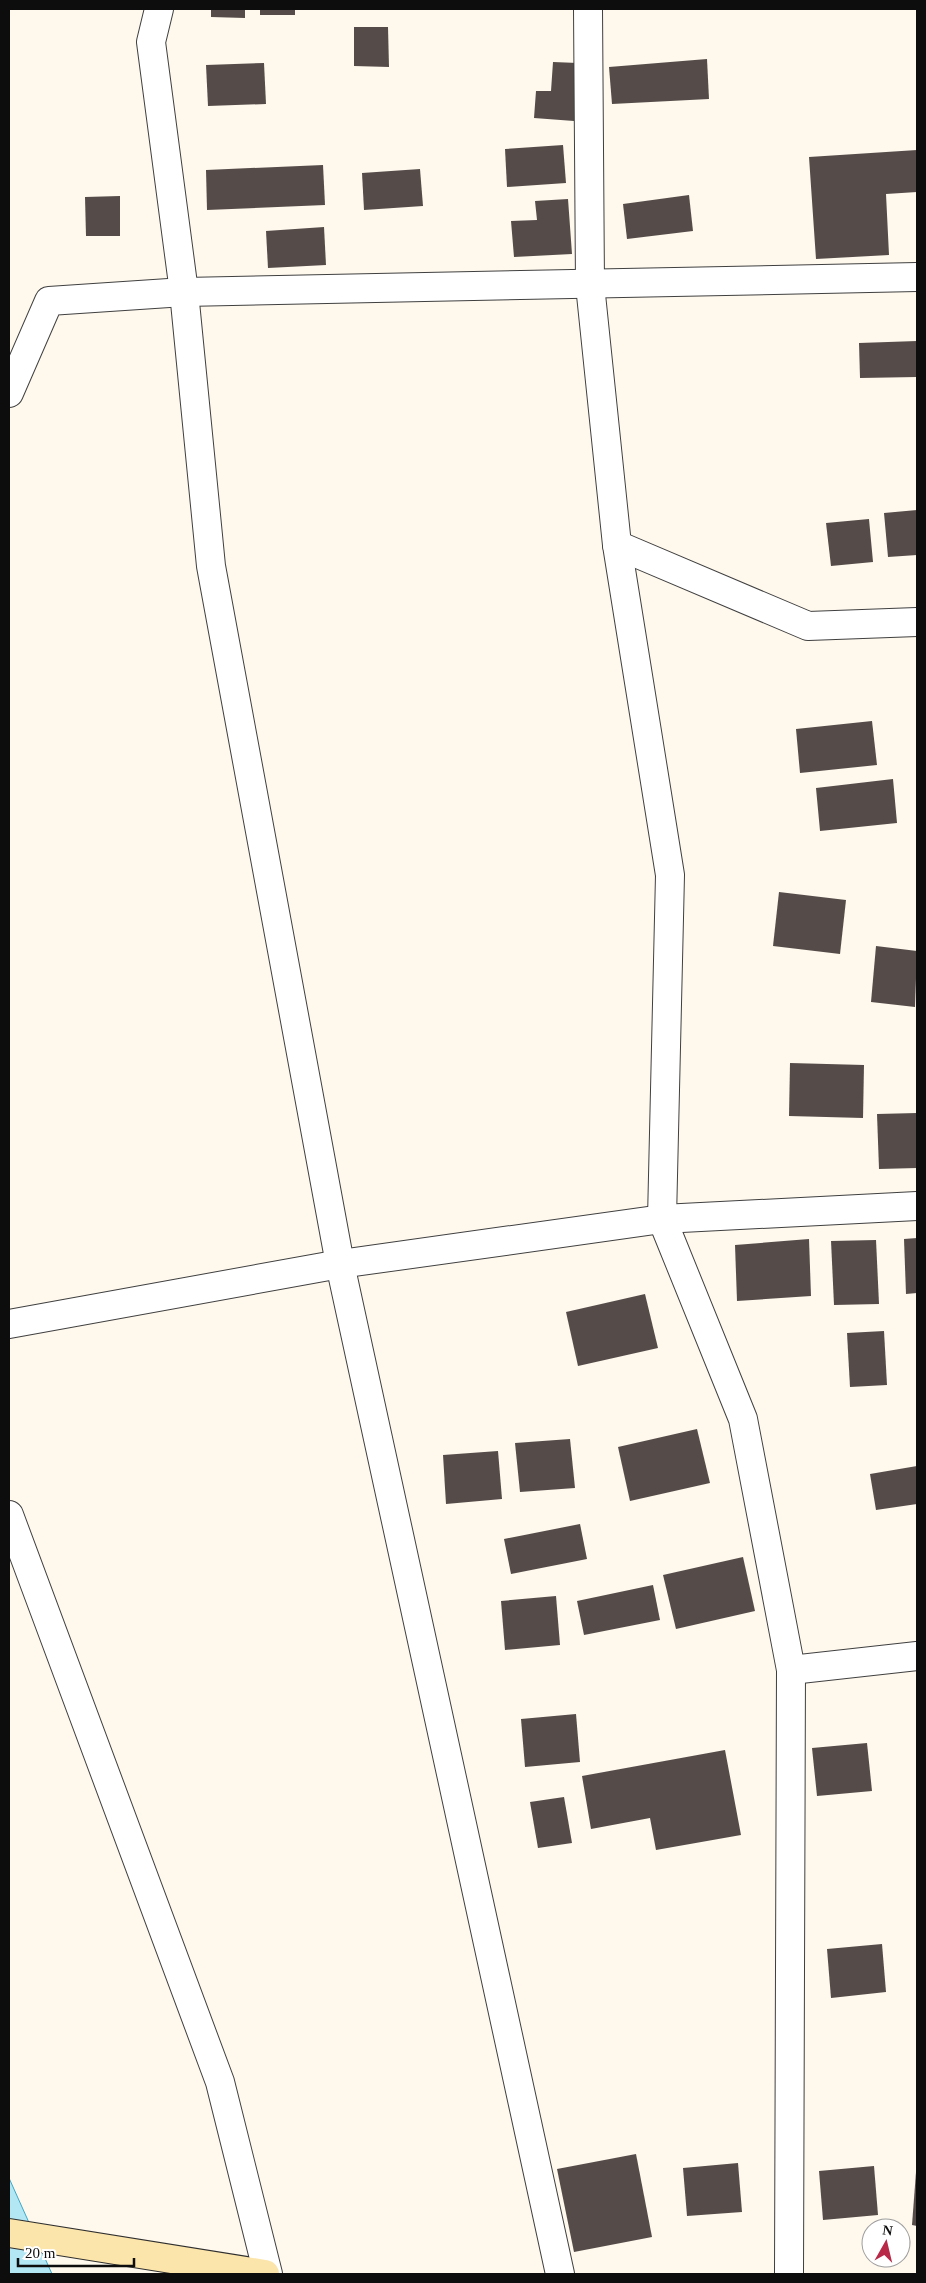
<svg xmlns="http://www.w3.org/2000/svg" width="926" height="2283" font-family="Georgia,serif">
<rect width="100%" height="100%" fill="#fef8ed"/>
<!-- water -->
<polygon fill="#b3e7f4" stroke="#3ca9c9" points="9,2178 52,2274 9,2274"/>
<!-- building -->
<g fill="#554c49">
<polygon points="211,9 245,9 245,18 211,17"/>
<rect x="260" y="9" width="35" height="6"/>
<polygon points="354,27 388,27 389,67 354,66"/>
<polygon points="707,59 709,99 612,104 609,67"/>
<polygon points="553,62 578,63 574,121 534,118 536,91 551,91"/>
<polygon points="264,63 266,104 208,106 206,65"/>
<polygon points="563,145 566,183 507,187 505,149"/>
<polygon points="917,150 917,192 886,194 889,255 816,259 809,157"/>
<polygon points="323,165 325,205 207,210 206,170"/>
<polygon points="420,169 423,206 364,210 362,173"/>
<polygon points="689,195 693,231 627,239 623,204"/>
<polygon points="120,196 120,236 86,236 85,197"/>
<polygon points="568,199 572,254 514,257 511,221 537,220 535,201"/>
<polygon points="324,227 326,265 268,268 266,231"/>
<polygon points="917,341 917,377 860,378 859,343"/>
<polygon points="917,510 917,555 888,557 884,513"/>
<polygon points="869,519 873,562 831,566 826,523"/>
<polygon points="872,721 877,765 800,773 796,729"/>
<polygon points="893,779 897,823 820,831 816,788"/>
<polygon points="779,892 846,900 840,954 773,946"/>
<polygon points="876,946 917,951 915,1007 871,1002"/>
<polygon points="790,1063 864,1065 863,1118 789,1116"/>
<polygon points="917,1113 917,1168 879,1169 877,1114"/>
<polygon points="917,1238 917,1293 906,1294 904,1239"/>
<polygon points="809,1239 811,1296 737,1301 735,1245"/>
<polygon points="876,1240 879,1304 834,1305 831,1241"/>
<polygon points="645,1294 658,1348 578,1366 566,1312"/>
<polygon points="884,1331 887,1385 850,1387 847,1333"/>
<polygon points="697,1429 710,1483 630,1501 618,1447"/>
<polygon points="570,1439 575,1488 520,1492 515,1443"/>
<polygon points="498,1451 502,1499 446,1504 443,1455"/>
<polygon points="917,1466 917,1504 876,1510 870,1474"/>
<polygon points="580,1524 587,1559 511,1574 504,1539"/>
<polygon points="743,1557 755,1611 676,1629 663,1575"/>
<polygon points="653,1585 660,1620 584,1635 577,1601"/>
<polygon points="556,1596 560,1645 505,1650 501,1601"/>
<polygon points="576,1714 580,1762 525,1767 521,1719"/>
<polygon points="867,1743 872,1791 817,1796 812,1748"/>
<polygon points="725,1750 741,1835 656,1850 650,1818 591,1829 582,1776"/>
<polygon points="564,1797 572,1843 538,1848 530,1802"/>
<polygon points="882,1944 886,1992 831,1998 827,1949"/>
<polygon points="636,2154 652,2237 574,2252 557,2169"/>
<polygon points="738,2163 742,2212 687,2216 683,2168"/>
<polygon points="874,2166 878,2215 823,2220 819,2171"/>
<polygon points="916,2172 917,2172 917,2226 912,2225"/>
</g>
<g fill="none" stroke-linecap="round" stroke-linejoin="round">
<defs>
<g id="minor">
<polyline points="159,9 151,42 184,292 211,566 340,1264 560,2274"/>
<polyline points="588,9 590,285 617,545 670,875 662,1219 743,1419 791,1670 789,2274"/>
<polyline points="9,393 49,301 184,292 917,277"/>
<polyline points="617,545 808,626 917,622"/>
<polyline points="9,1324 340,1264 662,1219 917,1206"/>
<polyline points="9,1515 220,2082 268,2274"/>
<polyline points="791,1670 917,1656"/>
</g>
<polyline id="secondary" points="9,2233 265,2274"/>
</defs>
<!-- minor casing -->
<use href="#minor" stroke="#404040" stroke-width="30"/>
<!-- secondary casing -->
<use href="#secondary" stroke="#2f2f2f" stroke-width="30"/>
<!-- minor -->
<use href="#minor" stroke="#fff" stroke-width="28"/>
<!-- secondary -->
<use href="#secondary" stroke="#fce5aa" stroke-width="28"/>
</g>
<!-- border -->
<rect width="926" height="2283" fill="none" stroke="#0d0d0d" stroke-width="20"/>
<!-- north arrow -->
<g transform="translate(886 2243) rotate(8)"><circle r="24" fill="#ffffff" stroke="#9e9e9e"/>
<path d="M0-4L9 19L0 12L-9 19Z" fill="#b82948"/>
<text y="-8" font-size="14" font-weight="bold" text-anchor="middle" fill="#0d0d0d">N</text>
</g>
<!-- scale -->
<path d="M18 2258v8h116v-8" fill="none" stroke="#0d0d0d" stroke-width="2.5"/>
<text x="25" y="2258" font-size="15" fill="#0d0d0d" stroke="#ffffff" stroke-width="4" paint-order="stroke">20 m</text>
</svg>
